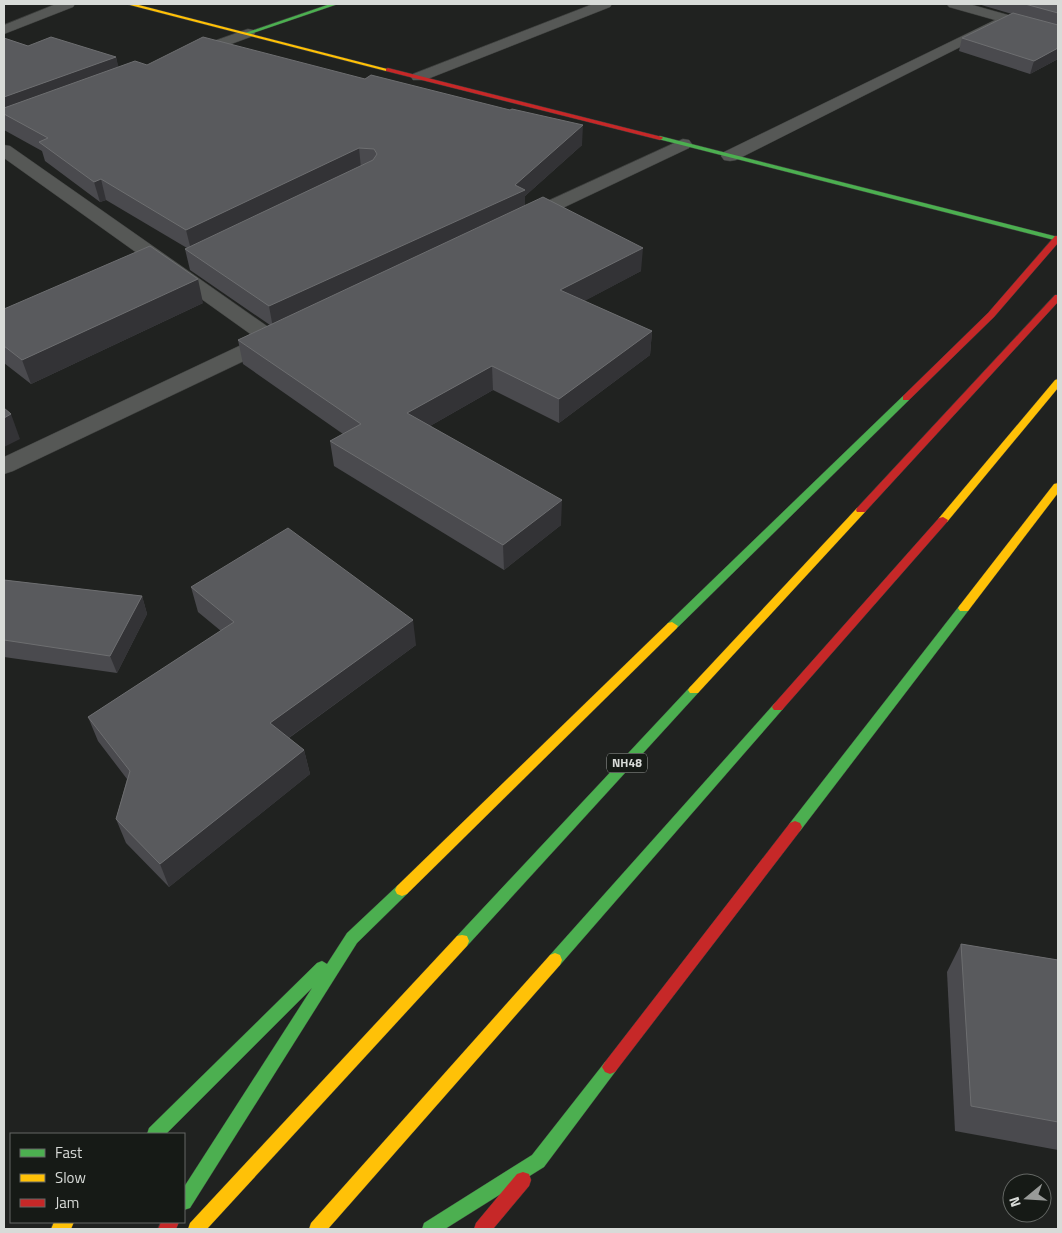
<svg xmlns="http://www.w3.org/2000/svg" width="1062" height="1233" font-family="'Titillium Web',sans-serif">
<rect width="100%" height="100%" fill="#202220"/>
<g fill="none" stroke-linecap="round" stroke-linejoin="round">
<defs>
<g id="street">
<polygon points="56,4 75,4 73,7 4,34 4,25"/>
<polygon points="593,4 612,4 610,7 425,80 413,80 411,77 413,74"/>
<polygon points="947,4 969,4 1058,29 1058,37 1000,21 1002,24 1000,27 736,160 730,161 724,160 721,156 724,152 995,20 949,7"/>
<polygon points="248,29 253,30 255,33 253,36 193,58 183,58 180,55 183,52"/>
<polygon points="683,139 689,140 692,144 689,148 529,224 522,226 515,224 513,220 515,216"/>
<polygon points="4,145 10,146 274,331 284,332 287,337 284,342 13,471 4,474 4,457 256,338 4,158"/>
</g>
<g id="fast">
<polygon points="330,4 338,4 250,34 245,33"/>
<polygon points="660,136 1058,237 1058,241 658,139 657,138"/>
<polygon points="906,395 909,396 909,400 676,629 668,629 666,626 668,623 903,396"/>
<polygon points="964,604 970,608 968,611 800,831 795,833 790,831 788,827 790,823 960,605"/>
<polygon points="694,685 698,687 700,690 698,693 467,946 462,947 457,946 455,941 457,936 690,687"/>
<polygon points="778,702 782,704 784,707 782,710 560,965 555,967 550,965 548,960 550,955 774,704"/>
<polygon points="402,884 407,886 409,890 407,894 357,943 190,1208 184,1210 184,1187 312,988 166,1134 147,1134 149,1128 317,963 322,961 327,964 347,933 397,886"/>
<polygon points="610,1060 615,1062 618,1067 615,1072 544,1167 445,1229 422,1229 424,1223 532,1155 605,1062"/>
</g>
<g id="slow">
<polygon points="126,4 135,4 391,70 386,71"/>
<polygon points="1058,379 1058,388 947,522 939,522 938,520 939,518 1055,380"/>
<polygon points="1058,483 1058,493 968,611 960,611 958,608 960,605 1054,484"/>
<polygon points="861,507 865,508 866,510 865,512 698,693 690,693 688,690 690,687 857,508"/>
<polygon points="672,622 678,626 676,629 407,894 402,896 397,894 395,890 397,886 668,623"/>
<polygon points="462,935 467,936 469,941 467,946 207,1229 188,1229 190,1223 457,936"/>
<polygon points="555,953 560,955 562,960 560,965 328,1229 309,1229 311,1223 550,955"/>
<polygon points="54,1222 74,1222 71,1229 51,1229"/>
</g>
<g id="jam">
<polygon points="388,68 662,137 663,138 660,140 386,71 386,69"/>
<polygon points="1055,236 1058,236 1058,243 994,317 909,400 903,400 903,396 988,313"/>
<polygon points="1055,295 1058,295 1058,302 865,512 857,512 856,510 857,508"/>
<polygon points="943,517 948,520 947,522 782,710 774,710 772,707 774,704 939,518"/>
<polygon points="795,821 800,823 802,827 800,831 615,1072 610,1074 605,1072 602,1067 605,1062 790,823"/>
<polygon points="523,1172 529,1174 531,1180 529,1186 493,1229 474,1229 476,1223 517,1174"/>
<polygon points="161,1222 179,1222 176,1229 158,1229"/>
</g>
</defs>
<!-- street casing -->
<use href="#street" stroke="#3b3d3b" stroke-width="1"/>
<!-- fast casing -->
<use href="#fast" stroke="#3b3d3b" stroke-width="1"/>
<!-- slow casing -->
<use href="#slow" stroke="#3b3d3b" stroke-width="1"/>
<!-- jam casing -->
<use href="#jam" stroke="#3b3d3b" stroke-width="1"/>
<!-- street -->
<use href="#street" fill="#565856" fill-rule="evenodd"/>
<!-- fast -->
<use href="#fast" fill="#4caf50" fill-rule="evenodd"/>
<!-- slow -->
<use href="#slow" fill="#ffc107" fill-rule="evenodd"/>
<!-- jam -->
<use href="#jam" fill="#c62828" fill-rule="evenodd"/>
</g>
<!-- wall -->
<g fill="#4a4a4e">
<polygon points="978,4 1058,4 1058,59 1030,74 959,51 962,38 1012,14"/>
<polygon points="4,38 28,46 116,57 118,67 147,65 582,145 525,196 525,206 641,271 584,301 652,331 650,355 559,423 493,390 430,426 561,525 504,570 334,466 330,441 343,434 243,364 238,340 270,325 190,270 185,249 187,248 106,200 100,202 45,161 42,151 4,130"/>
<polygon points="203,303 31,384 4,363 4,309"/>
<polygon points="4,580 142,596 147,614 117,673 4,657"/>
<polygon points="191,587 416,645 289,738 304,750 310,774 169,887 126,843 116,819 127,779 98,741 88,717 221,631 198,612"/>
<polygon points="961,944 1058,960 1058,1150 955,1131 947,972"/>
</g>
<!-- shaded-wall -->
<g fill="#333336">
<polygon points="1058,48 1058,59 1030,74 1034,61"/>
<polygon points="116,57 120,73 4,114 4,97"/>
<polygon points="583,125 582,145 525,196 525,210 273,328 269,306"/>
<polygon points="359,148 361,168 191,250 186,230"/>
<polygon points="101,179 106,200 100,202 94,182"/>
<polygon points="643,248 641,271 560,314 560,290"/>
<polygon points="198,279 203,303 31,384 22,360"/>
<polygon points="652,331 650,355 559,423 559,399"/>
<polygon points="492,366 493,390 409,438 407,413"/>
<polygon points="11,414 20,439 4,447 4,418"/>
<polygon points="562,500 561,525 504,570 503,545"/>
<polygon points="142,596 147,614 117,673 110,656"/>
<polygon points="413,620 416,645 276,747 270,723"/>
<polygon points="304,750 310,774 169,887 160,864"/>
</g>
<!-- building -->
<g fill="#595a5d" stroke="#6d6e70">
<polygon points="1025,4 1058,4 1058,13"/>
<polygon points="1013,13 1058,25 1058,48 1034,61 962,38"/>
<polygon points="51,37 116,57 4,97 4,38 28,46"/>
<polygon points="203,37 365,79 371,75 510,110 512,109 583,125 515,185 525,190 269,306 185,249 373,160 377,154 374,149 359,148 186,230 101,179 94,182 39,142 48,138 4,114 4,108 135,61 147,65"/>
<polygon points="543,197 643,248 560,290 652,331 559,399 492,366 407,413 562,500 503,545 330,441 361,424 238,340"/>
<polygon points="150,246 198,279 22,360 4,346 4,309"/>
<polygon points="4,408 11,414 4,418"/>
<polygon points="288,528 413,620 270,723 304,750 160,864 116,819 130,771 88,717 234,622 191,587"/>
<polygon points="4,580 142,596 110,656 4,640"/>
<polygon points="961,944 1058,960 1058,1122 971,1106"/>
</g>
<g text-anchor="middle" stroke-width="5" stroke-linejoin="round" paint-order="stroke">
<!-- shield labels -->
<rect fill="#161a16" stroke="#9ea19e" stroke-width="1" x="607" y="753.5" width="40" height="19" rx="4"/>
<g font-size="12" font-weight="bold" fill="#d8dbd8">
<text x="627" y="767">NH48</text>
</g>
</g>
<!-- border -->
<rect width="1062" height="1233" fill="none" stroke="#d8dbd8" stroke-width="10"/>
<!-- legend -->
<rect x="10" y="1133" width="175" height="90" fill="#161a16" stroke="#646764"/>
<rect x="20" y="1149" width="25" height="8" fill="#4caf50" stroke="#646764"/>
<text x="55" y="1158" font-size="15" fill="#d8dbd8">Fast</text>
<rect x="20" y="1174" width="25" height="8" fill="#ffc107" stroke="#646764"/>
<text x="55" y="1183" font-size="15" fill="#d8dbd8">Slow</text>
<rect x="20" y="1199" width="25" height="8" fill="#c62828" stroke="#646764"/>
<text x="55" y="1208" font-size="15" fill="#d8dbd8">Jam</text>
<!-- north arrow -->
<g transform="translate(1027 1198) rotate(252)"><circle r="24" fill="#161a16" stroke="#646764"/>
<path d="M0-4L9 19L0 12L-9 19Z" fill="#989a98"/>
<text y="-8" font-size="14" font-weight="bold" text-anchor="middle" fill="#d8dbd8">N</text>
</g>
</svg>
